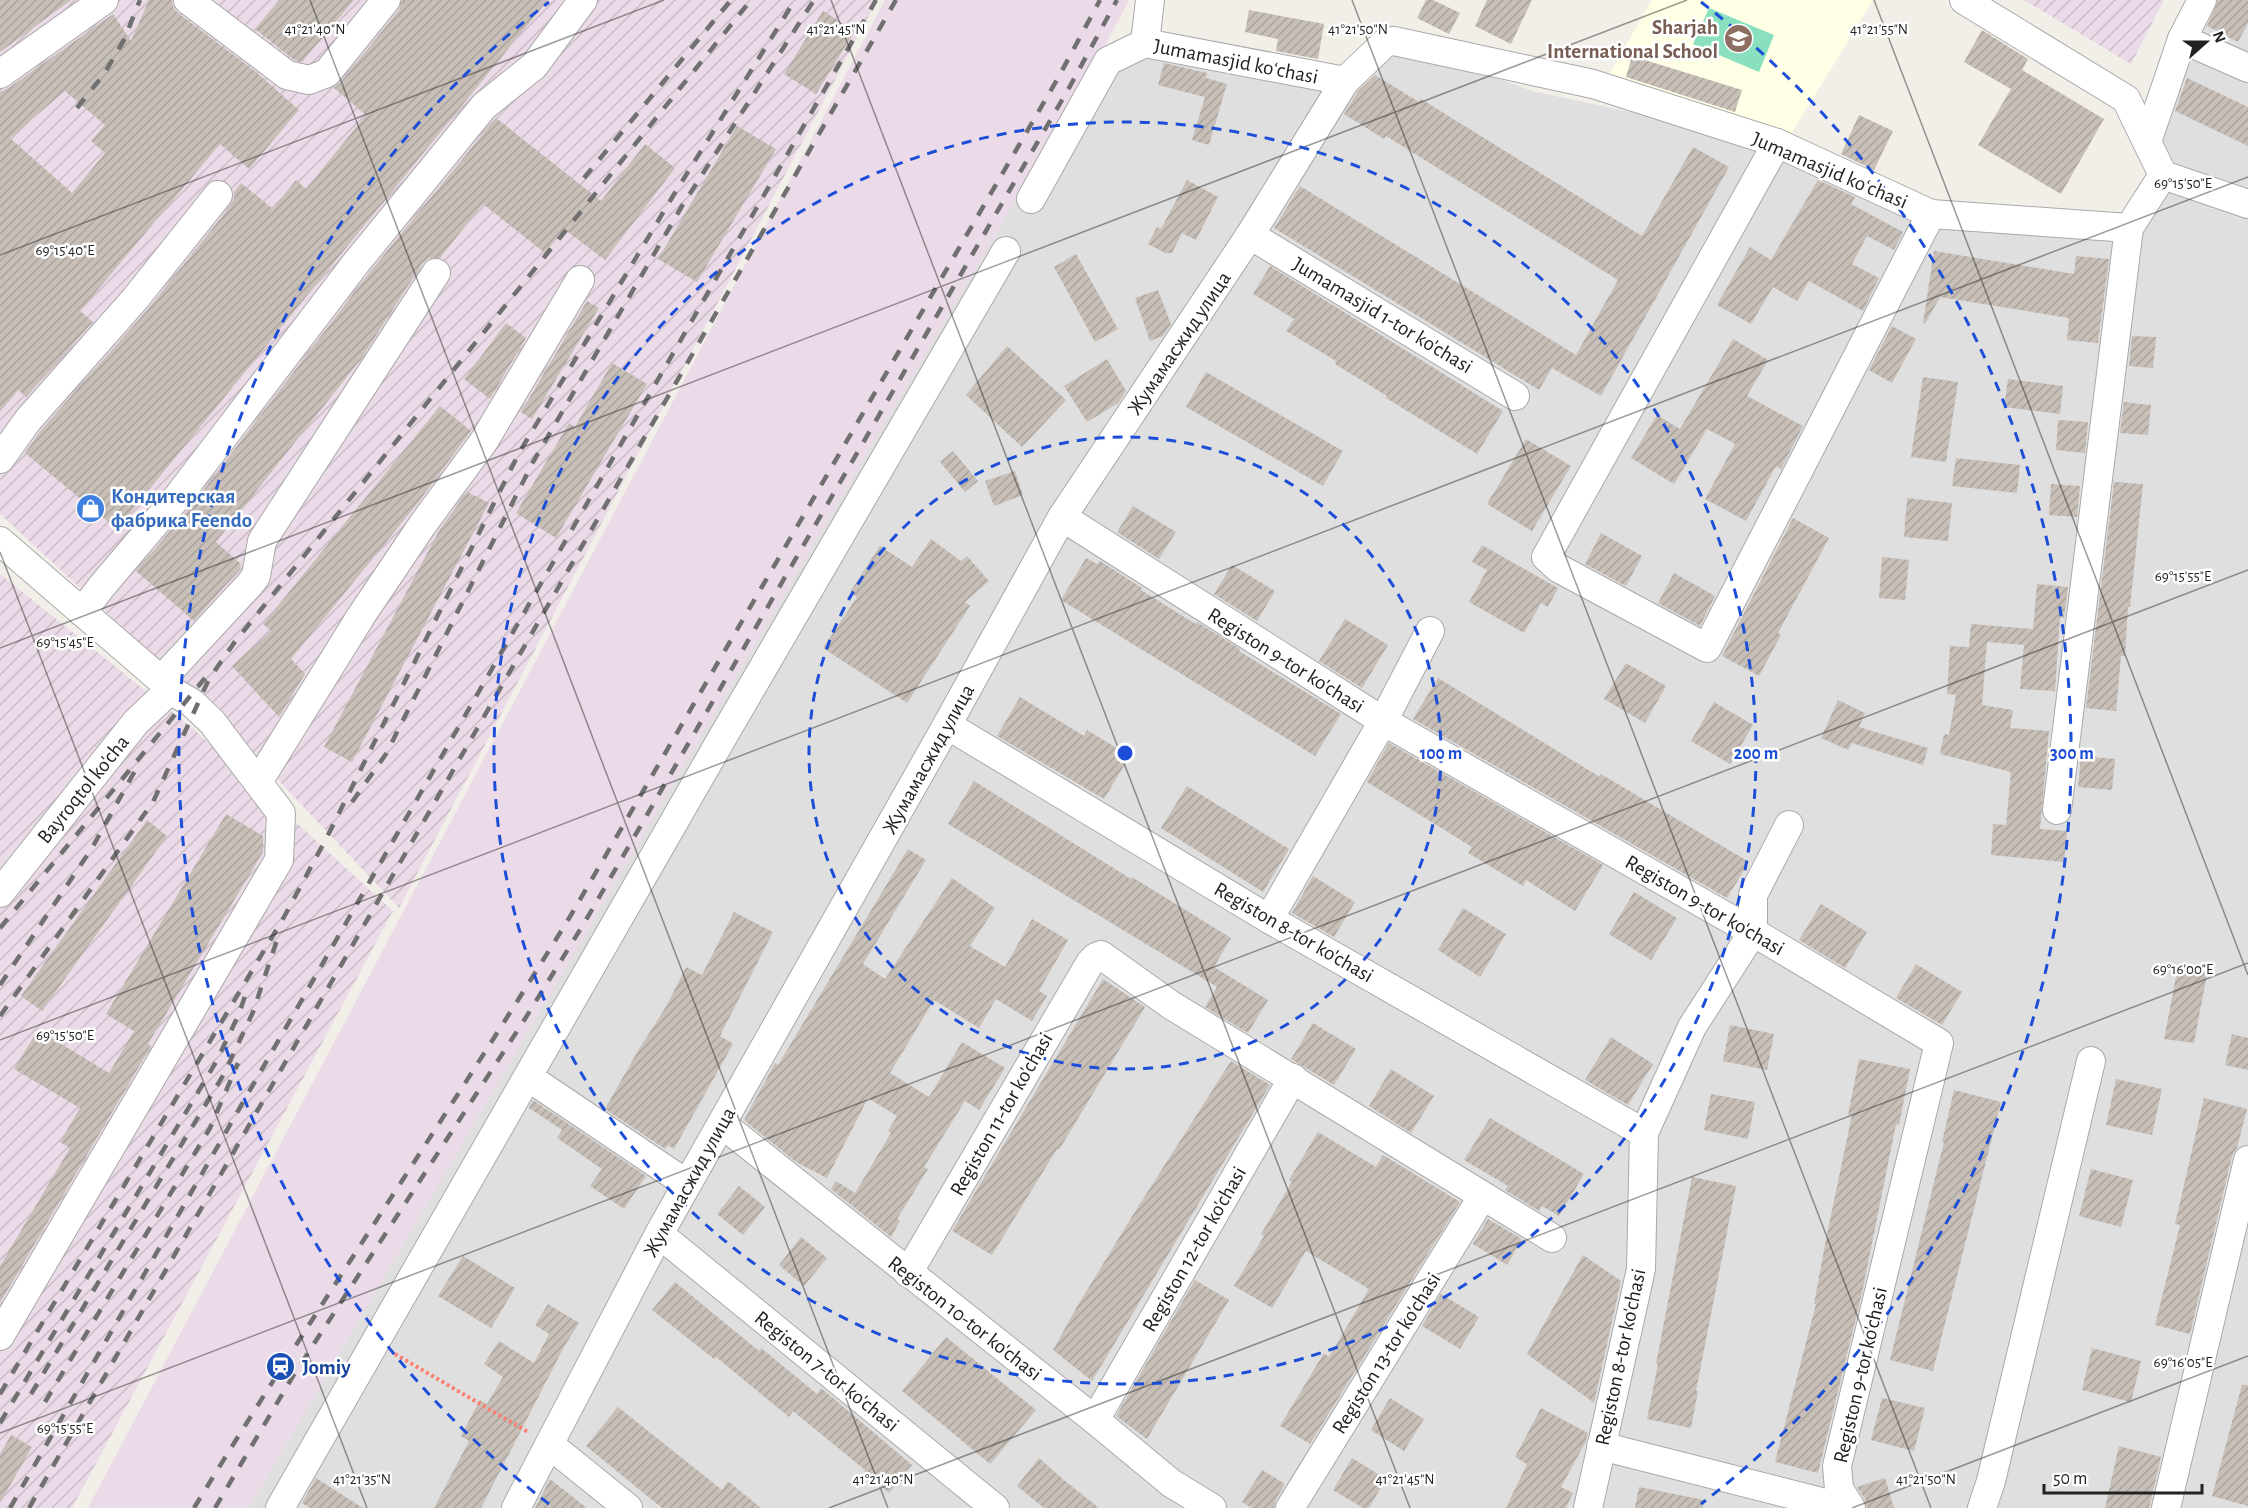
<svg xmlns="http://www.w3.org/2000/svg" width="2248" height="1508" font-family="'Alegreya Sans',sans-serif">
<defs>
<pattern id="industrial-furrows" width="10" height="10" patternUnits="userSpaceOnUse" patternTransform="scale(1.5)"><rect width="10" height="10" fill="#ebdbe8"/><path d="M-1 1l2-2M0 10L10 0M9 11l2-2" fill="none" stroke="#c9bcc7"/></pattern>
<pattern id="building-hatch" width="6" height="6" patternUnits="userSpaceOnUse" patternTransform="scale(1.5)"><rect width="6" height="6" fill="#c7bfb8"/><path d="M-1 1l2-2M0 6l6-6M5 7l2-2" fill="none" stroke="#aba49e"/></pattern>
</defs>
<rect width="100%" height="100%" fill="#f2efe9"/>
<!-- residential -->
<polygon fill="#e0dfdf" points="2215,0 2248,0 2248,213 2198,206 2248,215 2248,1508 207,1508 445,1124 1063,80 1146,44 1350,81 1389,42 1536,92 1777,143 1931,213 2129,228 2157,184 2137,157"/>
<!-- industrial -->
<g fill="url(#industrial-furrows)">
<polygon points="0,0 877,0 399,908 211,709 0,514"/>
<polygon points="2024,0 2164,0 2131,64"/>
<polygon points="0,574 197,732 393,911 72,1508 0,1508"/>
</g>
<!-- education -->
<polygon fill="#ffffe5" points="1652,0 1873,0 1788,139 1607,78"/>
<!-- railway -->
<polygon fill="#ebdbe8" points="885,0 1129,0 1093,68 249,1508 88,1508"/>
<!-- pitch -->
<polygon fill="#88e0be" points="1709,8 1774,35 1759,72 1693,44"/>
<!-- building -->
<g fill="url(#building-hatch)" fill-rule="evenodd">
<polygon points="0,0 71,0 0,52"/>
<path d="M149,0H172L173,7L178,13L256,72L299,110L249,169L220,144L80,311L93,322L26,397L18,390L0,412V92L10,87L113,14L131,41ZM65,91L105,125L91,141L105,153L72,193L10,138Z"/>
<polygon points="279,0 354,0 302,62 294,60 255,29"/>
<polygon points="402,0 548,0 117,529 25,453 41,430 148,309 231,205 234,198 234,192 241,183 273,209 296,180 306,189 366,115 334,88 340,83 399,10"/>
<polygon points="1426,0 1433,0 1460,13 1449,34 1417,18"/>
<polygon points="1487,0 1532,0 1511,44 1475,26"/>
<polygon points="2218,0 2248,0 2248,23 2238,42 2207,26"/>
<polygon points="1249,10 1324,24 1318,59 1276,51 1278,39 1245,32"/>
<polygon points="823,11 855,31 816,94 784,74"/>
<polygon points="1982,30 2028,59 2022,70 2104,119 2061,194 1978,145 2011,89 1964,62"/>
<polygon points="1632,56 1742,90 1735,112 1626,77"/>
<polygon points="1164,63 1207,73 1206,78 1227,84 1209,145 1192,140 1205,97 1158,85"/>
<polygon points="1375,75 1419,102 1421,99 1642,236 1693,147 1729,167 1601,396 1552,368 1539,390 1274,228 1300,186 1576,355 1618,280 1386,136 1384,139 1344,114 1358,91"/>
<polygon points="2187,78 2248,107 2248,146 2175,111"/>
<polygon points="1859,115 1893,131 1874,170 1841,154"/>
<polygon points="496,118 601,201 645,144 675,168 605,260 564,229 545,253 483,204 440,258 429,258 422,264 361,359 216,542 241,564 240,569 194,621 136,571 192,505 369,273"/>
<polygon points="737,126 776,149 697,282 658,259"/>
<polygon points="1187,180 1218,197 1196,240 1182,233 1172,253 1165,253 1148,244 1157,227 1161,229"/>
<polygon points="1818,180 1855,197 1851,204 1903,232 1894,250 1867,236 1852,264 1879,278 1863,311 1809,281 1797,301 1773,287 1751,324 1717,305 1750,247 1771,260"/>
<polygon points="1934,251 2074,274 2076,256 2109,259 2098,343 2067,340 2069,318 1940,297 1925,324 1923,323"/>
<polygon points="1076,254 1118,329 1095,342 1054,267"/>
<polygon points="1270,266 1503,411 1477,454 1386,398 1387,396 1335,364 1336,361 1286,331 1294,319 1253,294"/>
<polygon points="1158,290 1171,324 1163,336 1150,341 1135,298"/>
<polygon points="587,301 599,308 532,419 521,412"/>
<polygon points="506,323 526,338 490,399 464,379"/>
<polygon points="1892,326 1916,339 1892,383 1869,370"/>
<polygon points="2132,336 2156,337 2153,368 2129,366"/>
<polygon points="1733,339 1768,360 1747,396 1803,426 1781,469 1776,466 1746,521 1705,499 1735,444 1707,429 1674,484 1631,458 1657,415 1680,429"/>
<polygon points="1007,346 1066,400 1022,447 966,395"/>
<polygon points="1107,359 1126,391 1118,403 1087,422 1064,386"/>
<polygon points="612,363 647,384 556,538 516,513 569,423 575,427"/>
<polygon points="1206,372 1343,451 1323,486 1186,407"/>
<polygon points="1923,377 1958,382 1946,462 1911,457"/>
<polygon points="2008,379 2063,386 2060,414 2004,407"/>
<polygon points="2124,402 2151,405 2148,435 2120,433"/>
<polygon points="440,406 471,431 417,504 291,659 305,674 279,717 232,666 271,631 263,624"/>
<polygon points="2058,420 2088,422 2085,453 2056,450"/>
<polygon points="1526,439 1571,466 1532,531 1487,504"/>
<polygon points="953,451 978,481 965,492 940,462"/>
<polygon points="1956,458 2020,465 2017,493 1952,486"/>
<polygon points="1015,471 1023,495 994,506 985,481"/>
<polygon points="2114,482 2143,484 2130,607 2128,607 2125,656 2121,656 2116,711 2086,708"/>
<polygon points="2051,484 2080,486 2077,517 2049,515"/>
<polygon points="467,492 489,503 352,762 324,747 440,529"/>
<polygon points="1907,498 1952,503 1948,541 1904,537"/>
<polygon points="1133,506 1176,532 1159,559 1117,532"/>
<polygon points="1793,518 1829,538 1778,633 1781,635 1759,676 1722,656"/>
<polygon points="1601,533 1642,556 1626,586 1585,564"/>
<polygon points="931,539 961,561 967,556 989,581 965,602 970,606 907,703 823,648 857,597 850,592 880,546 912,567"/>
<polygon points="1482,545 1558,588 1548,607 1541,603 1524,633 1469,602 1487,570 1472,562"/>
<polygon points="1882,557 1909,560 1905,600 1879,598"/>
<polygon points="1086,558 1097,564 1100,561 1142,588 1141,590 1189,620 1196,624 1197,622 1240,649 1239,651 1341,714 1315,756 1061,600"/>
<polygon points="1232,565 1275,591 1257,621 1214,594"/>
<polygon points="1674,573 1715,596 1700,626 1658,603"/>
<polygon points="2037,584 2068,587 2064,618 2060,617 2055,691 2020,689 2024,645 1987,642 1982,705 2013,710 2010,728 2049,731 2040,829 2067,831 2064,862 1991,855 1993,824 2006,825 2011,772 1940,754 1944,734 1949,735 1956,695 1947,694 1950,646 1969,647 1971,624 2033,629"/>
<polygon points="1345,619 1388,645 1362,688 1319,661"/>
<polygon points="1626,663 1666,686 1645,723 1604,699"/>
<polygon points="1438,678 1600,777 1601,774 1749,862 1727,898 1413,719"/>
<polygon points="1020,697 1084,736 1087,730 1130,756 1104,799 997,736"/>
<polygon points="1838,700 1865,713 1859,727 1928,748 1923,765 1852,743 1848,750 1821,738"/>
<polygon points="1714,702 1753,725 1730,764 1691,741"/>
<polygon points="1389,743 1603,865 1575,911 1526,880 1523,886 1468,853 1472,847 1367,782"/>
<polygon points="2081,756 2115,759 2112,790 2078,787"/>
<polygon points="974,781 1131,879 1132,877 1231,938 1214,967 1268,1000 1248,1033 1205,1007 1217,987 948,824"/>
<polygon points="1187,786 1289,849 1263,892 1161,828"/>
<polygon points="226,814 263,836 263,852 148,1044 151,1046 0,1303 0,1266 70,1148 60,1142 80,1108 14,1069 38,1030 109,1073 134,1031 106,1014"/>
<polygon points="147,820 167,836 42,1011 21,996"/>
<polygon points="908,849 926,860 863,964 885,979 952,878 995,908 970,946 1005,967 1032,919 1068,940 1039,991 1047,996 1032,1021 996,999 979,1028 934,1000 890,1073 929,1097 962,1042 1005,1068 979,1110 965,1101 924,1167 928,1169 897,1219 900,1221 891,1237 831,1189 836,1181 855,1193 891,1133 888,1131 897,1116 868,1098 827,1178 796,1162 744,1120 775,1063 778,1065"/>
<polygon points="1313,876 1355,902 1334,937 1292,913"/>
<polygon points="1634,892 1677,918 1651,960 1609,934"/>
<polygon points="1821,904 1867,932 1845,968 1799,940"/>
<polygon points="1463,908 1506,934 1480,977 1438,950"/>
<polygon points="734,912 773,932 720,1036 733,1044 674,1149 668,1145 665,1149 605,1109 636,1054 667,1005 686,967 702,975"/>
<polygon points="1916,964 1962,992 1942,1025 1896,998"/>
<polygon points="2178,967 2207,974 2194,1043 2164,1039"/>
<polygon points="1103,979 1145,1007 1059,1150 1057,1149 992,1255 952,1231"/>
<polygon points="1313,1023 1356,1049 1334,1085 1291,1059"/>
<polygon points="1730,1025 1774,1034 1767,1070 1723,1061"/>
<polygon points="2232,1034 2248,1038 2248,1070 2225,1065"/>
<polygon points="1611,1037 1653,1064 1628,1105 1585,1080"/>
<polygon points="1859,1059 1910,1069 1899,1125 1896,1124 1862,1293 1818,1473 1775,1462 1816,1304 1814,1304 1827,1234 1852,1115 1848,1115"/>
<polygon points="1231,1061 1270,1085 1092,1381 1053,1350 1078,1305 1136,1210"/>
<polygon points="1391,1069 1434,1096 1411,1133 1369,1106"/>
<polygon points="2116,1079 2162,1089 2152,1135 2106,1125"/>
<polygon points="1954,1090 2001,1102 1933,1371 1890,1360 1944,1142 1942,1142"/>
<polygon points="1711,1094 1755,1102 1748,1139 1704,1130"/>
<polygon points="2204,1098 2247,1109 2237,1148 2232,1156 2190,1334 2155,1325 2180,1225 2175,1224"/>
<polygon points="533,1100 646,1176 624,1209 590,1186 602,1169 557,1138 562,1130 529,1108"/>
<polygon points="1490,1118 1584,1174 1559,1216 1542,1206 1539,1211 1505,1190 1508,1186 1464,1160"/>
<polygon points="1318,1132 1376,1167 1383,1155 1460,1202 1310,1444 1280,1426 1324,1353 1329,1357 1369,1289 1306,1251 1272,1308 1234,1286 1264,1236 1261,1234 1292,1182 1289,1180"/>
<polygon points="2091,1169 2133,1180 2121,1227 2079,1216"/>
<polygon points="1692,1177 1736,1186 1696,1391 1698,1391 1691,1428 1647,1419 1658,1364 1656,1364"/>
<polygon points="739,1186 765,1207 743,1235 717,1214"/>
<polygon points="1488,1219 1522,1239 1507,1265 1473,1244"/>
<polygon points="801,1237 827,1258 804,1286 779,1265"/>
<polygon points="1583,1255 1621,1281 1594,1403 1527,1354"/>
<polygon points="463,1256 515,1288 491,1328 438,1296"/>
<polygon points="1195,1280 1229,1300 1147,1439 1116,1416"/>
<polygon points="675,1282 759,1351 761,1348 817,1394 821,1388 912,1465 889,1493 864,1472 865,1470 793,1411 789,1417 716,1357 714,1359 652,1310"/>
<polygon points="1441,1294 1479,1317 1460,1349 1422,1326"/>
<polygon points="548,1304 579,1323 564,1347 481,1508 434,1508 469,1441 461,1436 480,1400 487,1404 503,1377 484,1364 499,1341 534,1363 549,1334 535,1325"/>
<polygon points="946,1337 1036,1410 990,1464 902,1391"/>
<polygon points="2092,1348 2141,1361 2131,1402 2082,1390"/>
<polygon points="2242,1385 2248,1385 2248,1506 2212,1496"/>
<polygon points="1390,1398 1424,1419 1404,1451 1371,1430"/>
<polygon points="1882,1398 1925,1408 1914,1451 1871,1440"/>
<polygon points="618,1407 722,1490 728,1481 761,1508 662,1508 586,1446"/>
<polygon points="1541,1408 1588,1433 1585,1443 1561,1487 1573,1493 1566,1508 1506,1508 1527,1464 1515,1457"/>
<polygon points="11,1435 32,1447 0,1503 0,1454"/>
<polygon points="2119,1446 2161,1457 2149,1508 2105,1508"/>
<polygon points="1039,1458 1064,1480 1099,1508 1044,1508 1017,1486"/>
<polygon points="1352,1458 1386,1479 1369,1508 1363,1508 1333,1490"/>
<polygon points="1262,1470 1285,1484 1276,1499 1274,1508 1252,1508 1242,1502"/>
<polygon points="316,1478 363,1508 310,1508 302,1503"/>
<polygon points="1885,1478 1894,1508 1867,1508 1865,1499 1857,1487"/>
<polygon points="550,1479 587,1508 535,1508"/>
<polygon points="1639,1487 1704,1500 1703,1508 1635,1508"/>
</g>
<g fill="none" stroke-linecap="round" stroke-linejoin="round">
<defs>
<g id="minor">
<polyline points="188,0 287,75 309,80 327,73 386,0"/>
<polyline points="1964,0 2126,99 2163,175"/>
<polyline points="2182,39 2248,68"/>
<polyline points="1145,43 1150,0"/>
<polyline points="0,74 104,0"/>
<polyline points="2147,142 2182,39 2202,0"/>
<polyline points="1777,143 1546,557 1558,568 1707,648 1931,214"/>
<polyline points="2163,175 2248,204"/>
<polyline points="1031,199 1108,61 1145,43 1345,81"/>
<polyline points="1250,235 1515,396"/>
<polyline points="0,459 28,420 135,299 218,195"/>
<polyline points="1062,517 1383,721 1753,932 1939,1043 1837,1466 1839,1489 1851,1508"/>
<polyline points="0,541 161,680 170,690 192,703 212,722 281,813 279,860 0,1336"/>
<polyline points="82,612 102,586 179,495 356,263 484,106 534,66 583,0"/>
<polyline points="161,680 250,584 256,576 262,541 436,273"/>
<polyline points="947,725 1269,919 1644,1133"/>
<polyline points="258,782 361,616 423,524 484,441 580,280"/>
<polyline points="2057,810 2129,228"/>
<polyline points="0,893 136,722 170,690"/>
<polyline points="1269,919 1383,721 1430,631"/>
<polyline points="1753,932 1753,895 1789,825"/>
<polyline points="528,1077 687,1184"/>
<polyline points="722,1124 1095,1420 1171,1483 1212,1508"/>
<polyline points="659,1234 995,1508"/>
<polyline points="908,1273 1090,963 1096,957 1101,955 1171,1005 1552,1238"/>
<polyline points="1095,1420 1293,1078"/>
<polyline points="550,1445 628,1508"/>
<polyline points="1601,1446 1845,1508"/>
<polyline points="280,1508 721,740 1006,251"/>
<polyline points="516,1508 659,1234 947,725 1062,517 1250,235 1345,81 1386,42 1394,41 1593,84 1777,143 1931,214 2129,228 2163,175"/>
<polyline points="1290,1508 1482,1197"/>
<polyline points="1588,1508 1641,1269 1644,1133 1692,1027 1753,932"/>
<polyline points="1982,1508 1991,1481 2091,1061"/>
<polyline points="2166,1508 2248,1160"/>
</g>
</defs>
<!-- minor casing -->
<use href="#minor" stroke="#a9a9a9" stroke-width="30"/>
<!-- path -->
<polyline stroke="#fa8072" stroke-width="4" stroke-dasharray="3 3" stroke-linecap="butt" points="395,1354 528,1432"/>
<!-- minor -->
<use href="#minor" stroke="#fff" stroke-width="28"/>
<!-- rail -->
<g stroke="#707070" stroke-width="4.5" stroke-dasharray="12 12" stroke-linecap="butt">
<polyline points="77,108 104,74 124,40 140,0"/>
<polyline points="584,178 731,0"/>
<polyline points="352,802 386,754 533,462 682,206 814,0"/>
<polyline points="0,928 205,678"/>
<polyline points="0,985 92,848 136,769"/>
<polyline points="0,1016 153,802 209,679 234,643 751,0"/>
<polyline points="0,1394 284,917 326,839 519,453 673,196 795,0"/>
<polyline points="31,1394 224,1074 253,1012 277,940"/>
<polyline points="45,1402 210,1128 238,1063"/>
<polyline points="0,1423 216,1062 239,1014 247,990"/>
<polyline points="10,1508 876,0"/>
<polyline points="29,1508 896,0"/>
<path d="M194,1508C316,1308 448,1115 571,915L1058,78L1100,0"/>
<polyline points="215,1508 293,1376 523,1022 583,925 1069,88 1117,0"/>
</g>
</g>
<!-- ticks -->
<path fill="none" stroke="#222" stroke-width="1.5" stroke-opacity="0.45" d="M310,0L888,1508M831,0L1410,1508M1352,0L1931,1508M1874,0L2248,975M0,255L664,0M0,552L367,1508M0,648L1687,0M0,1040L2248,177M0,1433L2248,570M829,1508L2248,963M1852,1508L2248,1356"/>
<!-- distance rings -->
<g fill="none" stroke="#1d4ed8" stroke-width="3" stroke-dasharray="10 8">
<circle cx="1125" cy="753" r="316"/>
<circle cx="1125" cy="753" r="631"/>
<path d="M549 1504A947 947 0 0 1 549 2M1701 2A947 947 0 0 1 1701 1504"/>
</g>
<!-- icons -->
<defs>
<symbol id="school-disc" viewBox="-11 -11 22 22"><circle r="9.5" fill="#8d6e63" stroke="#fff"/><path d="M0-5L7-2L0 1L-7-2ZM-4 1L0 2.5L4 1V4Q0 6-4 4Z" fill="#fff"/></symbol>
<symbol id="shop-disc" viewBox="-11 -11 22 22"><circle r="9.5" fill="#3f7fe0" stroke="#fff"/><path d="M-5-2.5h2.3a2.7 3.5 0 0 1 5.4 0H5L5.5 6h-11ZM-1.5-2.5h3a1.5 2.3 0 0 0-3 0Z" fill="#fff"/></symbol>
<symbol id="station-disc" viewBox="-11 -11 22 22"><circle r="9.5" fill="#1a4fb4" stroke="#fff"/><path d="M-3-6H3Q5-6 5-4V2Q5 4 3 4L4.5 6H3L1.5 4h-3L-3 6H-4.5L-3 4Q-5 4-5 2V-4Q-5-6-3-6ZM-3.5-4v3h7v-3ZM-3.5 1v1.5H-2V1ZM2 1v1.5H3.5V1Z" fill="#fff"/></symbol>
</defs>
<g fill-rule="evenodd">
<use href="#school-disc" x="1722" y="22" width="33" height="33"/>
<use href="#shop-disc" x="74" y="492" width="33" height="33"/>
<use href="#station-disc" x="264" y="1350" width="33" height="33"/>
</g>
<g text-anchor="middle" stroke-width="5" stroke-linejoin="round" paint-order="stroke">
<!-- education labels -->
<g font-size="21" font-weight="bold" fill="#785e54" stroke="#fff" text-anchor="end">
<text x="1718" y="34">Sharjah<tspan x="1718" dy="24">International School</tspan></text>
</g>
<!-- street labels -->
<g font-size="21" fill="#222" stroke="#fff">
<text transform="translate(1236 61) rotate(11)" y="7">Jumamasjid koʻchasi</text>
<text transform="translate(1830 170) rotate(23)" y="7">Jumamasjid koʻchasi</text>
<text transform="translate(1383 315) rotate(31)" y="7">Jumamasjid 1-tor ko'chasi</text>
<text transform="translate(1179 343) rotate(-56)" y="7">Жумамасжид улица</text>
<text transform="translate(1286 660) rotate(32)" y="7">Registon 9-tor ko'chasi</text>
<text transform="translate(928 759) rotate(-61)" y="7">Жумамасжид улица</text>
<text transform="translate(83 789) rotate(-51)" y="7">Bayroqtol ko'cha</text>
<text transform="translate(1705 905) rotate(30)" y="7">Registon 9-tor ko'chasi</text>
<text transform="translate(1294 932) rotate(30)" y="7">Registon 8-tor ko'chasi</text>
<text transform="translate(1001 1114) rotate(-60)" y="7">Registon 11-tor ko'chasi</text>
<text transform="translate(689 1182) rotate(-61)" y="7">Жумамасжид улица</text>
<text transform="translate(1194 1249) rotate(-60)" y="7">Registon 12-tor ko'chasi</text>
<text transform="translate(965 1318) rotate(38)" y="7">Registon 10-tor ko'chasi</text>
<text transform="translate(1386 1353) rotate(-58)" y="7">Registon 13-tor ko'chasi</text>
<text transform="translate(1620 1357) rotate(-78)" y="7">Registon 8-tor ko'chasi</text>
<text transform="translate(827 1371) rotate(39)" y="7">Registon 7-tor ko'chasi</text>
<text transform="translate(1860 1375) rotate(-77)" y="7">Registon 9-tor ko'chasi</text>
</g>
<!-- shop labels -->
<g font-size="21" font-weight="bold" fill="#366cbe" stroke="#fff" text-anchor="start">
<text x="111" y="503">Кондитерская<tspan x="111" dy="24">фабрика Feendo</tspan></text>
</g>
<!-- transit labels -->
<g font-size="21" font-weight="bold" fill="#164399" stroke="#fff" text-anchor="start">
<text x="302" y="1374">Jomiy</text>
</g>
</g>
<g font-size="15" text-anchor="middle" fill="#222" stroke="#fff" stroke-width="5" stroke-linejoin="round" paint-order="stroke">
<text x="1879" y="34">41°21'55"N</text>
<text x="315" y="34">41°21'40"N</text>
<text x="836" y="34">41°21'45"N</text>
<text x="1358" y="34">41°21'50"N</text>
<text x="2183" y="188">69°15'50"E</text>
<text x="65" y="255">69°15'40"E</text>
<text x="2183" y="581">69°15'55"E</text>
<text x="65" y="647">69°15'45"E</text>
<text x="2183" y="974">69°16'00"E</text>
<text x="65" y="1040">69°15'50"E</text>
<text x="2183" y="1367">69°16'05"E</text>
<text x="65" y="1433">69°15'55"E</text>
<text x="362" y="1484">41°21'35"N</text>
<text x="883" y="1484">41°21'40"N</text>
<text x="1405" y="1484">41°21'45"N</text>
<text x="1926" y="1484">41°21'50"N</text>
</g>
<circle cx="1125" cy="753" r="9" fill="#1d4ed8" stroke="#fff" stroke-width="3"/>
<g font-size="18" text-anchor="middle" font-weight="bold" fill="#1d4ed8" stroke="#fff" stroke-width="5" stroke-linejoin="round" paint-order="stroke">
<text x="1441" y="759">100 m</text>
<text x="1756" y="759">200 m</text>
<text x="2072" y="759">300 m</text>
</g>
<!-- north arrow -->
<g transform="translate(2206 42) rotate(69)" stroke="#ffffff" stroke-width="4.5" paint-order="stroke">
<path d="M0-4.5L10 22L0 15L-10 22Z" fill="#222222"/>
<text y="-9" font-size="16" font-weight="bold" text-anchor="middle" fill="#222222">N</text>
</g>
<!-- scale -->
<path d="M2044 1484v9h158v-9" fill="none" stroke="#222222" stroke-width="3"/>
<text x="2053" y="1484" font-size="18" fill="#222222" stroke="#ffffff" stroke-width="4.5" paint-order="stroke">50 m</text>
</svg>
